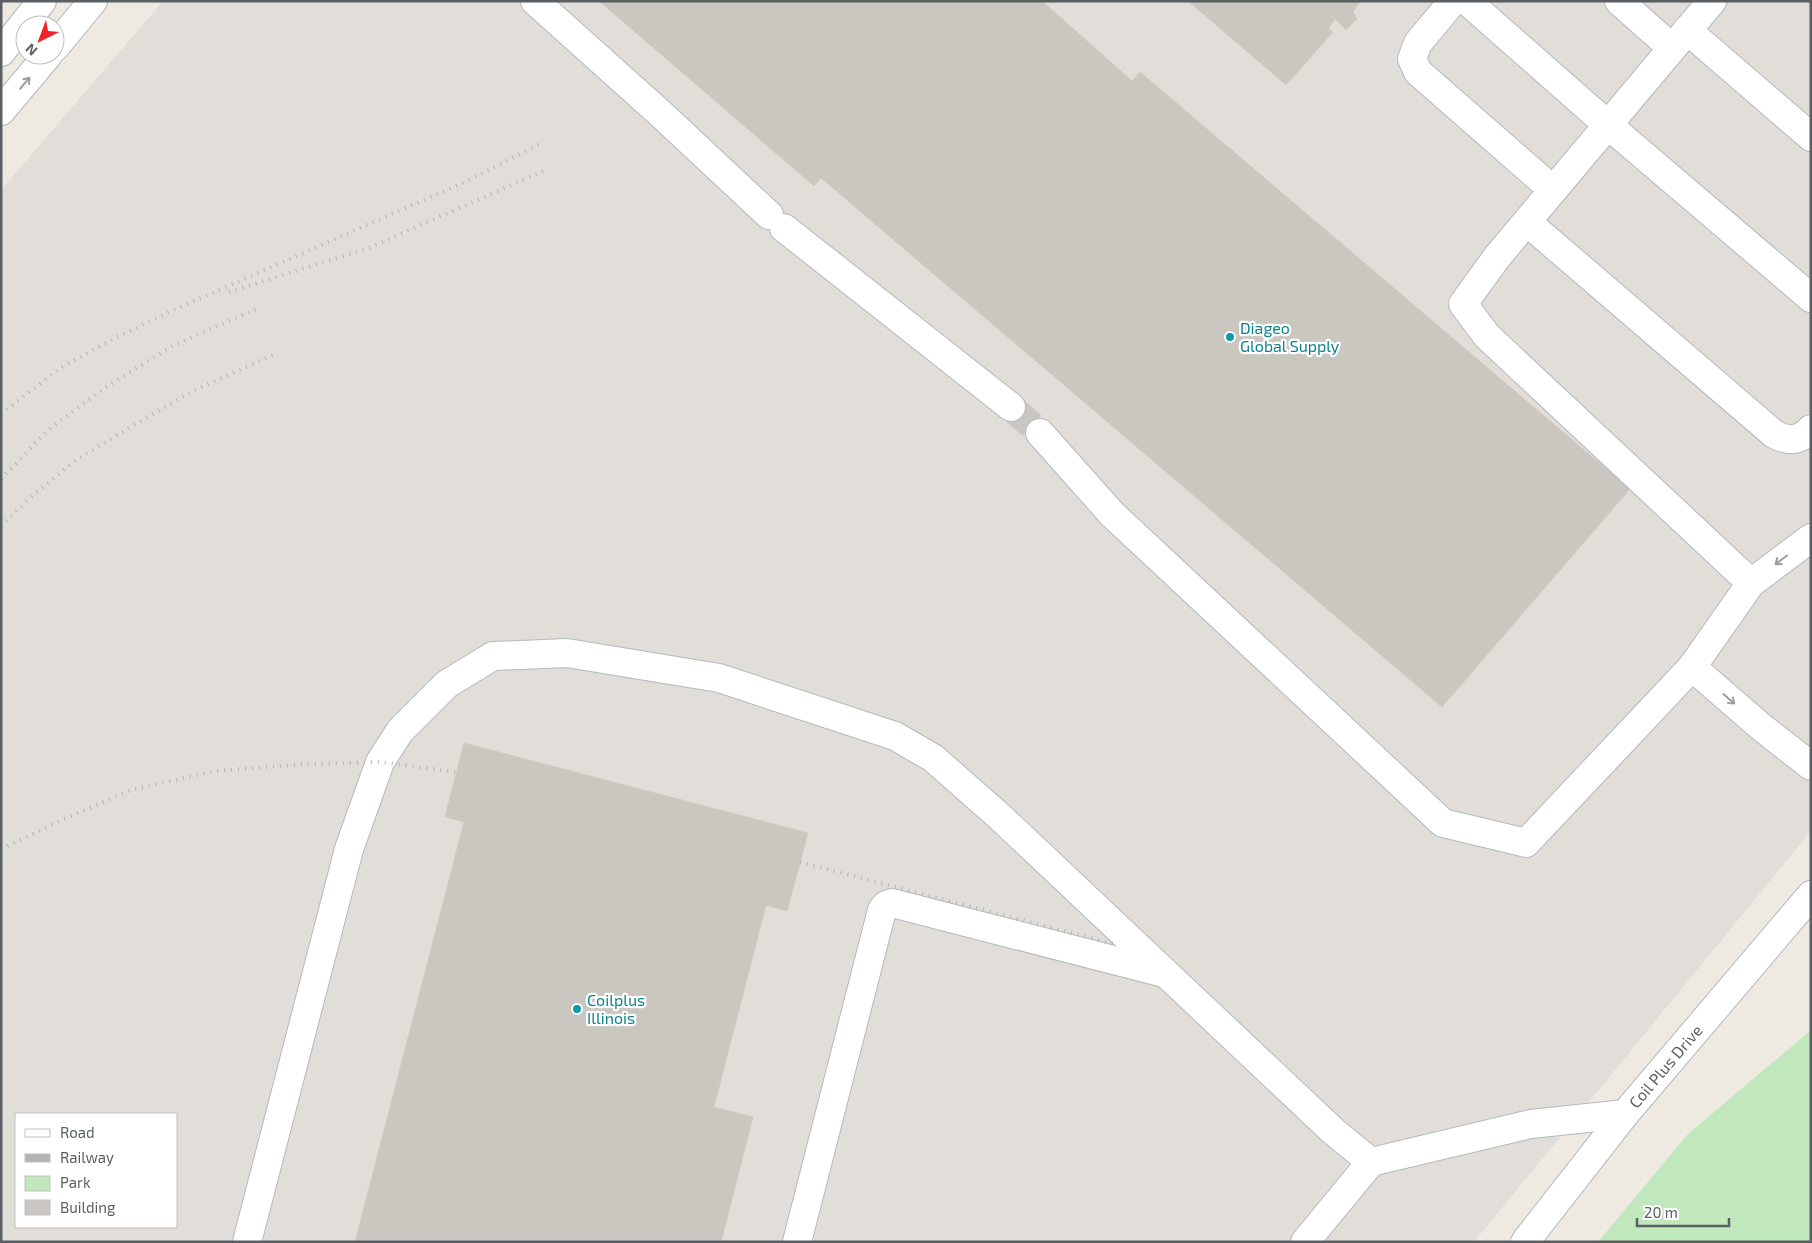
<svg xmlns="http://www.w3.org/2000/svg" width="1812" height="1243" font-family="'Exo 2',sans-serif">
<rect width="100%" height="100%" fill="#eeeae1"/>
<!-- industrial -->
<path fill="#e1ddd9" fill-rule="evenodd" d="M163,1H1811V831L1474,1242H1V190ZM16,1114H176V1227H16Z"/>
<!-- green -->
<polygon fill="#c1e7bc" points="1811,1030 1811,1242 1598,1242 1688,1134"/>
<!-- building -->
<g fill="#cac7c1" stroke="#d2cbc0">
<polygon points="599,1 1042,1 1132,81 1140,72 1630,489 1442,707 821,178 814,186"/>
<polygon points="1188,1 1361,1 1353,11 1357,19 1346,30 1335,19 1328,29 1333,32 1286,85"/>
<polygon points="464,743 808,833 787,911 766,905 714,1107 753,1117 721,1242 355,1242 464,822 445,817"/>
</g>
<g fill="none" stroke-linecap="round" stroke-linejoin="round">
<!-- minor-tunnel -->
<polyline stroke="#c9c7c2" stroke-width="28" stroke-dasharray="28 14" stroke-linecap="butt" points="1011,407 1040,433"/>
<defs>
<g id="minor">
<polyline points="535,1 662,115 769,215"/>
<polyline points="1453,1 1418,43 1412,59 1418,72 1553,190"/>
<polyline points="1467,1 1608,125 1811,298"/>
<polyline points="1619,1 1672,48"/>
<polyline points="1687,30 1811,137"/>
<polyline points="55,47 93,1"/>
<polyline points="1,52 42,1"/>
<polyline points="1,111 48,55"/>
<path d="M1527,222L1774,434C1788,442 1800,441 1811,429"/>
<polyline points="784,228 1011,407"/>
<polyline points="1040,433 1112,514 1443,823 1526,843 1692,667 1751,583 1487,336 1463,304 1497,257 1712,1"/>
<polyline points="1751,583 1811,538"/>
<polyline points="1692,667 1760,726 1811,766"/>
<polyline points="247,1242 349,849 380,762 400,731 447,684 493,656 567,653 719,678 895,736 933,758 999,816 1333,1131 1371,1162 1531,1124 1625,1114"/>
<polyline points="797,1242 882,910 886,905 892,903 1164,973"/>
<polyline points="1305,1242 1371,1162"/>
<path id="s1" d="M1525,1242L1625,1114L1811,895"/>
</g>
</defs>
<!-- minor casing -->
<use href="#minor" stroke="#b4b9bd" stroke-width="30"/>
<!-- minor -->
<use href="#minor" stroke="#fff" stroke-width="28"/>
<!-- rail -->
<g stroke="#b3b4b4" stroke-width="4" stroke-dasharray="1 6" stroke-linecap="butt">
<polyline points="229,292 369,248 548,169"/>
<polyline points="1,414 60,368 117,337 176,309 467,181 540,144"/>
<polyline points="1,479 49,429 106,387 174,345 259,308"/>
<polyline points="1,526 32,496 73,462 130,427 193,391 277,353"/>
<polyline points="1,849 62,820 131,790 215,771 306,764 380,762 456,772"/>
<polyline points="800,862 1114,944"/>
</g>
</g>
<!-- one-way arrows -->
<defs><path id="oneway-shaft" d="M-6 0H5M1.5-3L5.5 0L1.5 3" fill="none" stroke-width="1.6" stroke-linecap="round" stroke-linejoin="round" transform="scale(1.25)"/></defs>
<g stroke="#9c9fa1">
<use href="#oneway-shaft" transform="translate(25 83) rotate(-50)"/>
<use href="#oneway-shaft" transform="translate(1781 560) rotate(143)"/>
<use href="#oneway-shaft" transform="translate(1729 699) rotate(41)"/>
</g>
<!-- markers -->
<g fill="#0f9aa8" stroke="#fff" stroke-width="2">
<circle cx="1230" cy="337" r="5"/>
<circle cx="577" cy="1009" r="5"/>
</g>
<g text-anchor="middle" stroke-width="4.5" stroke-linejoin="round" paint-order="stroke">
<!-- culture labels -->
<g font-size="16" fill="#0d838f" stroke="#fff" text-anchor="start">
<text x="1240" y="334">Diageo<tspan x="1240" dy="18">Global Supply</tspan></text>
<text x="587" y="1006">Coilplus<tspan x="587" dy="18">Illinois</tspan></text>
</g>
<!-- street labels -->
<g font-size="16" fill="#5a5f63" stroke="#fff">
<text dy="6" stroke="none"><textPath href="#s1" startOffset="225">Coil Plus Drive</textPath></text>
</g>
</g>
<!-- border -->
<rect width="1812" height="1243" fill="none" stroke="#5a5f63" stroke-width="5"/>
<!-- legend -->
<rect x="15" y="1113" width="162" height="115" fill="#ffffff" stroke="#bdbfc1"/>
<rect x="25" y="1129" width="25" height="8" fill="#ffffff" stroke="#bdbfc1"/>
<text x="60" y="1138" font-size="15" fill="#5a5f63">Road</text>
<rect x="25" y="1154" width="25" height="8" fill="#b3b4b4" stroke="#bdbfc1"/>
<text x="60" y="1163" font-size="15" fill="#5a5f63">Railway</text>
<rect x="25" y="1176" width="25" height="15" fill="#c1e7bc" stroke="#bdbfc1"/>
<text x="60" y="1188" font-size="15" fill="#5a5f63">Park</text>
<rect x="25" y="1200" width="25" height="15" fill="#cac7c1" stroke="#bdbfc1"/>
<text x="60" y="1213" font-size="15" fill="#5a5f63">Building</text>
<!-- north arrow -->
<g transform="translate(40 40) rotate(222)"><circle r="24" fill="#ffffff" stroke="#bdbfc1"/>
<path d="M0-4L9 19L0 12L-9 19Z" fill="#f0252b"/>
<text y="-8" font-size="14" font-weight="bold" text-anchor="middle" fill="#5a5f63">N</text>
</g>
<!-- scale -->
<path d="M1637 1218v8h92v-8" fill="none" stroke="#5a5f63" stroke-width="2.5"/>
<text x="1644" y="1218" font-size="15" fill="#5a5f63" stroke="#ffffff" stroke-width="4" paint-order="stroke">20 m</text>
</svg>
